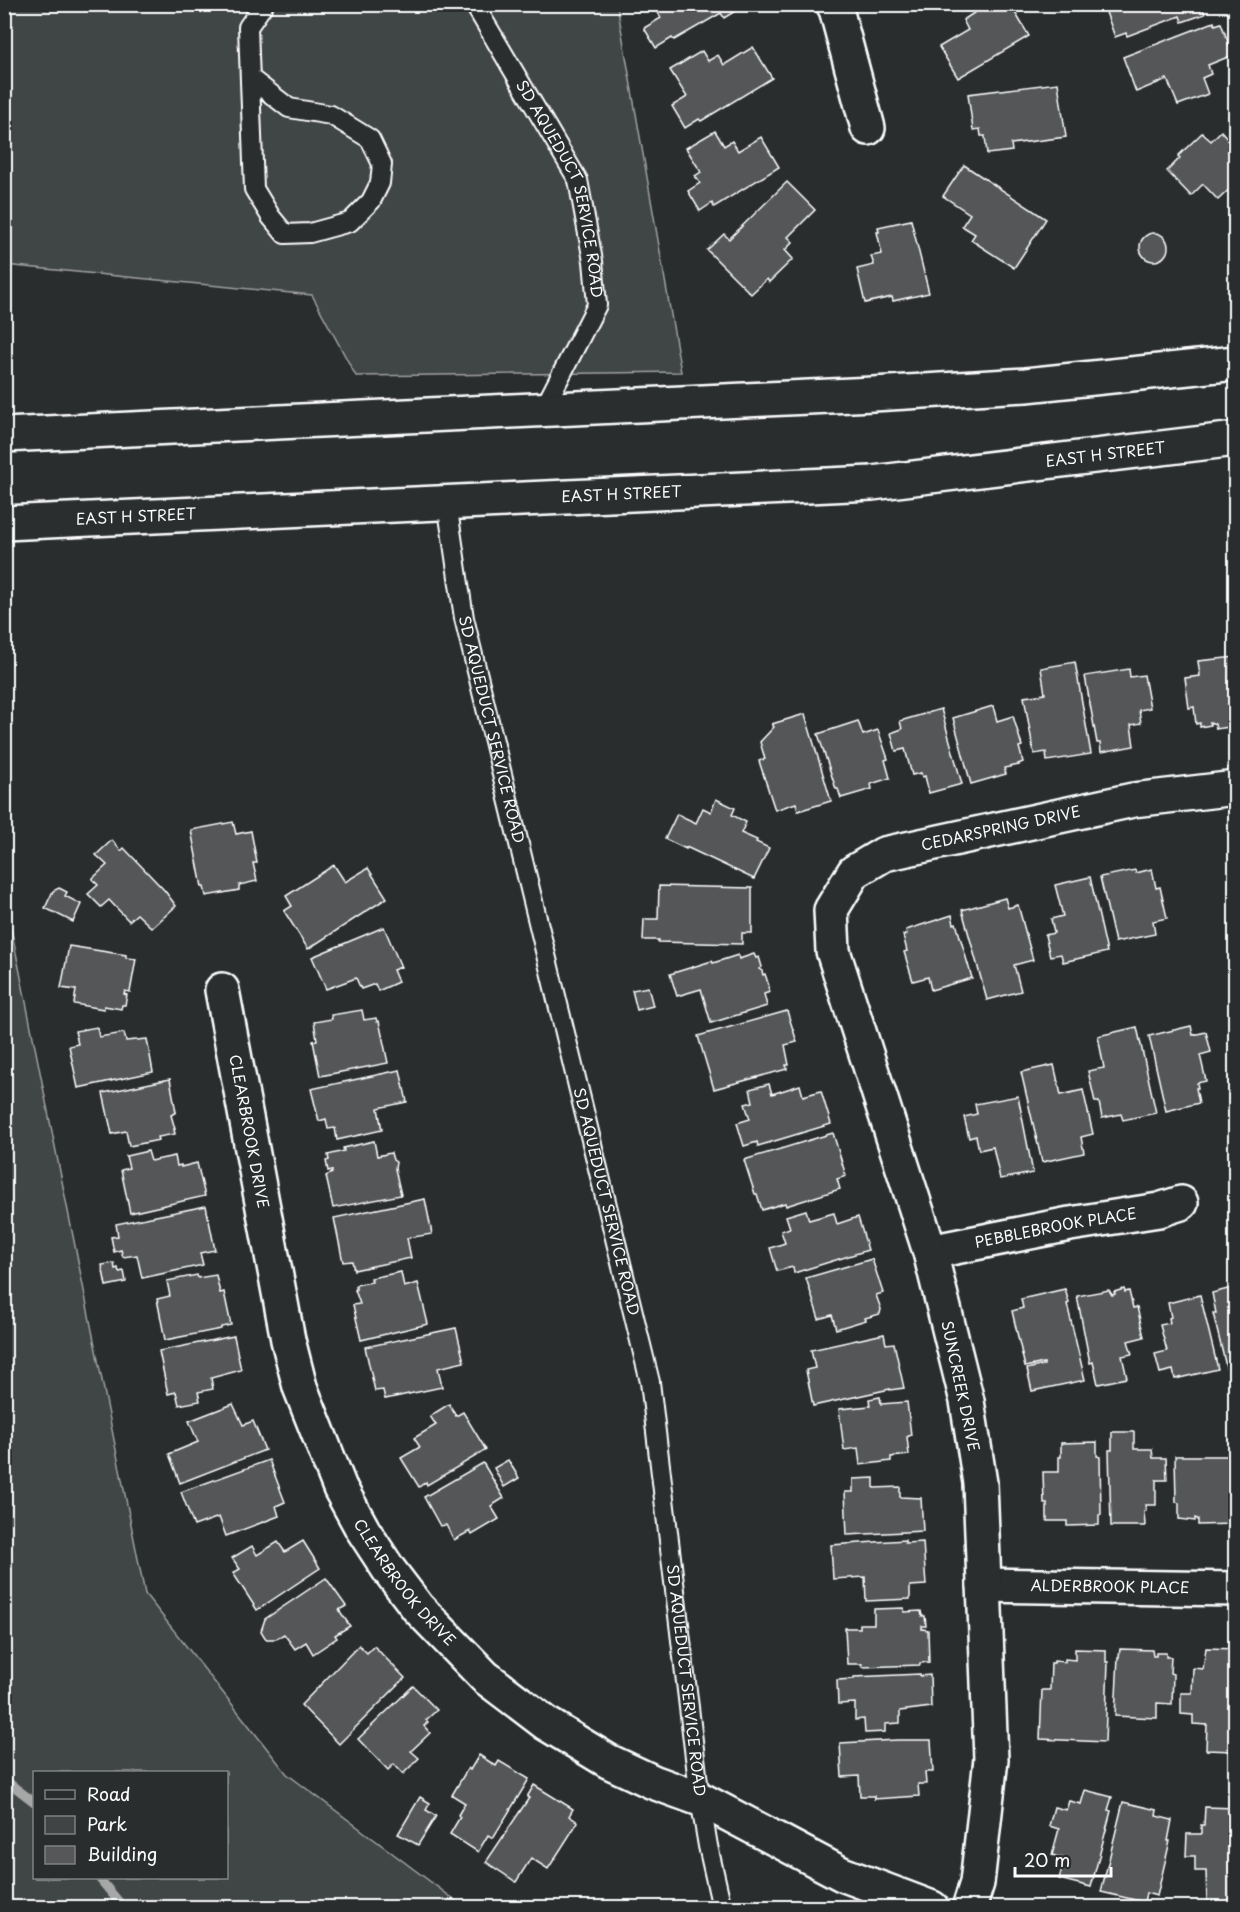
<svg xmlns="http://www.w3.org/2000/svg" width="1240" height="1912" font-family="'Playpen Sans',sans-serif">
<rect width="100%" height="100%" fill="#2a2d2e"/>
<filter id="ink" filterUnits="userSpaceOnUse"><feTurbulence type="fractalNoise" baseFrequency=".0167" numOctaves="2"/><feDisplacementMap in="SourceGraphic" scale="12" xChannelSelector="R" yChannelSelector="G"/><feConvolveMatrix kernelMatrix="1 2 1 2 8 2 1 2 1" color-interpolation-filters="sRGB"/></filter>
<g filter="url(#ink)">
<!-- green -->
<g fill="#414445" stroke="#a0a2a2" stroke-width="1.5" fill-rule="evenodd">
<polygon points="4,5 617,5 681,372 356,376 312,295 5,265"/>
<path d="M4,893L145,1594L287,1774L464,1907H5ZM34,1772H226V1878H34Z"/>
</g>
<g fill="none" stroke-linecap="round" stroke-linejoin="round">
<!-- stream -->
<g stroke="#a6a7a7" stroke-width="9">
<polyline points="4,1779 34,1802"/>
<polyline points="99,1878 124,1908"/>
</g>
</g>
<!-- building -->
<g fill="#555758" stroke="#fff" stroke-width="1.5">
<polygon points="653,4 745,4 745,5 724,18 721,13 674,40 672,38 656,48 644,28 661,18"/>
<polygon points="1010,4 1029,36 958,78 939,47 968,30 963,20 974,13 969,5"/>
<polygon points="1103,4 1201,4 1205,14 1182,22 1180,16 1127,36 1126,33 1115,37"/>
<polygon points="1214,22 1215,25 1221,23 1233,55 1208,65 1211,74 1202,78 1208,94 1178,105 1167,79 1136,92 1123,57"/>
<polygon points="753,47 772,78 701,121 699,119 685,128 672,106 687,97 670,70 702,51 708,61 718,55 724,65"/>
<polygon points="1058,83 1066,137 1011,144 1012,151 987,154 985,136 981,136 980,129 973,130 968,94"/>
<polygon points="715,131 724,146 732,141 738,151 761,137 779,167 714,207 712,203 700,211 688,191 700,183 695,176 701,172 686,148"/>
<polygon points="1221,131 1228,139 1236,132 1236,183 1218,200 1203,184 1191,196 1167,171 1180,158 1178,156 1202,133 1211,141"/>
<polygon points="964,165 1046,219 1014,268 971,240 975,234 962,226 970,214 943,196"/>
<polygon points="787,182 815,210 788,237 793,242 785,250 793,259 769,282 767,279 751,294 707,250 724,234 729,239"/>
<polygon points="911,220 929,293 893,301 892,297 865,303 857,269 874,265 871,256 882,254 877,232 879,232 878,227"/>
<circle cx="1154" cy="247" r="14"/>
<polygon points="1236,657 1236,726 1216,729 1215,724 1210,722 1211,725 1200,727 1200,723 1196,724 1194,707 1189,708 1185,678 1200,676 1198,661"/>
<polygon points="1075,662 1091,754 1047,761 1046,752 1034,754 1024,697 1045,694 1041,668"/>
<polygon points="1129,669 1130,677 1144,675 1150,708 1139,710 1141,723 1131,725 1134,746 1101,752 1100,743 1097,743 1085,676"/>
<polygon points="993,706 997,721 1013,716 1022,746 1019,747 1023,762 1018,764 1019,765 1004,768 1006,774 971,784 953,718"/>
<polygon points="941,709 962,784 929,793 925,776 922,777 921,773 912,775 905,749 896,751 891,733 902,729 900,721"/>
<polygon points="805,714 831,801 798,811 796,803 775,810 759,761 765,759 760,742 774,727 772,724"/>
<polygon points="858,721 863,735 878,730 888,759 885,760 890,778 871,784 872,789 841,798 838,789 836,789 818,734"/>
<polygon points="716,799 735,808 732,815 746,822 741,833 757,840 756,842 769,848 754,879 686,847 686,849 665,839 677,814 696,823 703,808 711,812"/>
<polygon points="233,822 236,834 251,831 257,863 253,863 257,881 239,885 239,890 206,896 204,887 202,887 191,830"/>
<polygon points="112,840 121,851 124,848 165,891 176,906 152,928 137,914 129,921 109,900 101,907 88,894 98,885 92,879 107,865 96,855"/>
<polygon points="334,865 345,882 368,868 387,898 308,949 284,911 292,906 286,896"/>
<polygon points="1152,869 1156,888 1160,887 1167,918 1153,921 1155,934 1115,942 1100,877 1135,870 1136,873"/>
<polygon points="1090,877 1107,952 1063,962 1061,954 1050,956 1045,935 1054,933 1051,919 1063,916 1055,885"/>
<polygon points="659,886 752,888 752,933 742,933 742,944 658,942 659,940 643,940 644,919 658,919"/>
<polygon points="59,888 67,892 65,896 81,904 73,922 45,908 53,891"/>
<polygon points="1005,898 1008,908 1018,905 1033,960 1014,965 1021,991 987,1000 962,910"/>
<polygon points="952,915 954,924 956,923 972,978 931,990 928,977 913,981 904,952 907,951 903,935 907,934 906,930"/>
<polygon points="384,927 401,967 393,970 398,982 378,991 375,984 361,989 356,978 326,989 312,957"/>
<polygon points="69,946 126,955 126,958 136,959 130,992 125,991 124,994 127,995 125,1005 122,1005 121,1009 104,1006 104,1009 74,1004 76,990 61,988"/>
<polygon points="754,954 756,958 759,957 762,967 759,969 762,971 763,975 765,974 769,986 768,987 770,992 764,994 767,1006 711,1023 701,989 677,996 670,974 712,961 713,963 738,955 739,959"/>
<polygon points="648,987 653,1006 637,1010 632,990"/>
<polygon points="362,1010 364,1020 376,1018 377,1022 379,1021 388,1063 320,1076 313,1041 317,1040 314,1022 332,1019 331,1015"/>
<polygon points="787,1011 797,1042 785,1045 789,1065 786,1065 787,1069 714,1089 698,1036"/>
<polygon points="1191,1026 1193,1035 1206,1032 1211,1052 1200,1055 1206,1081 1197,1083 1198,1088 1196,1088 1199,1103 1166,1111 1149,1036"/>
<polygon points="97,1027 99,1037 124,1033 126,1041 147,1039 153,1072 78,1088 69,1046 78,1044 75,1031"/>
<polygon points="1137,1027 1156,1113 1123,1120 1121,1114 1102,1118 1099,1102 1095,1102 1088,1071 1104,1068 1098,1036"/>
<polygon points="1054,1065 1061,1095 1083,1090 1093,1134 1081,1137 1084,1153 1042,1162 1021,1072"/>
<polygon points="400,1070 407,1102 378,1108 382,1130 337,1140 335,1128 328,1129 326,1119 319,1121 311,1089"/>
<polygon points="170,1079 176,1112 171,1115 175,1129 174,1129 175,1134 158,1137 159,1140 129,1146 126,1131 112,1134 103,1093"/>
<polygon points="769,1084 772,1094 800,1085 803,1096 821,1091 831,1124 758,1146 757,1142 744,1146 737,1123 750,1119 745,1104 753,1102 750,1089"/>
<polygon points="1018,1096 1033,1173 1000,1179 993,1147 979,1150 976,1136 969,1138 964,1117 977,1114 975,1104"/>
<polygon points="833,1133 846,1176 837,1179 840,1189 786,1206 785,1203 762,1210 757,1194 755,1194 744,1160"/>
<polygon points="374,1141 377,1156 391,1153 393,1160 396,1162 395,1169 401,1195 333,1208 326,1176 332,1173 332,1170 328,1171 326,1161 329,1160 328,1155 344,1151 343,1148"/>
<polygon points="148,1151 151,1161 175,1156 177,1166 181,1165 181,1167 197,1163 205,1196 130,1213 121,1170 129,1168 126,1156"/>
<polygon points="425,1199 432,1234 407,1238 411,1258 354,1270 352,1261 343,1262 334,1218"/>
<polygon points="206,1206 215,1250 200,1253 203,1265 142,1278 137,1255 123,1257 121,1250 114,1252 111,1237 118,1236 116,1224"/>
<polygon points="806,1210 809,1220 834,1213 837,1224 858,1217 868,1250 794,1273 793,1267 777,1271 770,1248 785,1243 781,1231 790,1228 786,1216"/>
<polygon points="872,1259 883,1293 876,1295 881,1309 880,1314 865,1318 866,1320 836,1329 832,1315 819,1319 806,1278"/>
<polygon points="114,1263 115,1269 118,1268 119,1272 124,1271 126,1282 106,1286 102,1265"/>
<polygon points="401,1272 404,1287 418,1283 428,1324 361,1340 353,1305 360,1304 355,1290 356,1290 356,1285 372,1282 371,1278"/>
<polygon points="197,1275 198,1278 216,1275 220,1293 224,1292 231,1325 221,1327 221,1329 165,1340 157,1299 170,1296 167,1281"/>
<polygon points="1236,1287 1236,1383 1235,1382 1230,1383 1213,1313 1216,1313 1212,1293"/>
<polygon points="1065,1289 1069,1303 1067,1304 1085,1380 1032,1391 1027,1369 1044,1365 1044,1363 1025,1367 1012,1311 1023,1308 1021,1299"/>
<polygon points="1124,1289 1125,1292 1129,1291 1133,1308 1137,1307 1144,1337 1128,1341 1132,1354 1122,1356 1127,1378 1098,1384 1093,1362 1090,1363 1077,1296 1109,1290 1112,1295 1115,1294 1114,1292"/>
<polygon points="1200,1295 1218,1369 1175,1379 1173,1370 1160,1373 1155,1354 1167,1351 1160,1325 1170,1323 1169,1318 1171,1317 1168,1303"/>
<polygon points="456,1328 464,1362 438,1368 442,1387 385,1399 383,1390 375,1391 365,1347"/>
<polygon points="884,1334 886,1344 894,1343 904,1388 890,1390 890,1389 813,1406 806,1370 815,1368 811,1350"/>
<polygon points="234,1336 241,1370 211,1378 213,1389 198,1392 200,1401 179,1405 176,1392 168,1394 159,1351"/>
<polygon points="880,1397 881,1404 907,1402 911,1435 907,1437 909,1455 891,1457 891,1461 860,1465 858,1448 844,1450 839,1409 870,1406 869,1399"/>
<polygon points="233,1404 243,1425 253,1421 265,1450 180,1483 169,1454 198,1442 189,1421"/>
<polygon points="449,1404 456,1416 463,1412 486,1450 427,1485 426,1482 419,1487 401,1458 420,1447 414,1438 436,1425 430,1416"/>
<polygon points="1112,1432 1134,1432 1134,1449 1152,1449 1153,1458 1166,1458 1167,1480 1156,1480 1156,1505 1146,1505 1146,1511 1144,1511 1145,1526 1111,1526 1109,1450 1112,1450"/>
<polygon points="1097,1442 1097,1456 1100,1457 1101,1515 1099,1515 1099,1525 1067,1526 1067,1521 1047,1521 1047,1504 1044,1504 1043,1472 1059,1472 1059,1457 1061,1457 1061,1443"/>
<polygon points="1175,1456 1232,1456 1233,1524 1198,1525 1198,1519 1195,1518 1195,1521 1179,1519 1179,1503 1176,1502"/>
<polygon points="269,1460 285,1502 276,1506 279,1516 226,1536 219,1517 194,1526 181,1492"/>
<polygon points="508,1460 519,1478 504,1487 494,1468"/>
<polygon points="483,1463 504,1498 491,1506 499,1519 472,1535 470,1531 454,1540 446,1525 440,1526 424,1497"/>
<polygon points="874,1478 874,1488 900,1487 900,1497 921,1498 923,1531 847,1535 845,1492 853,1492 853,1479"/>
<polygon points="905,1540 905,1543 923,1542 926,1585 910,1586 910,1599 866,1601 865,1577 833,1579 831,1545"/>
<polygon points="303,1541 320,1568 257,1610 233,1573 240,1569 232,1558 252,1546 257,1555 278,1542 285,1552"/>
<polygon points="326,1578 346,1606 339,1610 350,1626 335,1635 337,1638 313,1654 306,1642 295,1649 284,1634 276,1639 266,1639 261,1631 265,1619"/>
<polygon points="904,1608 904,1612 921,1611 922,1616 925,1616 926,1626 922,1626 922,1629 928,1630 929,1662 920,1663 920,1665 862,1667 862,1664 847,1664 845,1628 860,1628 860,1624 874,1624 874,1609"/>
<polygon points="359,1645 367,1653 374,1646 405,1678 339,1744 301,1705"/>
<polygon points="1206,1648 1236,1649 1235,1751 1206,1750 1207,1725 1193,1724 1193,1715 1181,1714 1181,1693 1192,1693 1193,1668 1203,1669"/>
<polygon points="1075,1649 1106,1650 1106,1662 1108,1662 1105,1742 1040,1739 1042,1690 1050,1690 1051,1663 1054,1663 1054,1661 1065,1662 1065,1659 1075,1660"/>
<polygon points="1120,1649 1152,1650 1153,1656 1156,1656 1156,1653 1166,1653 1166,1657 1171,1657 1170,1673 1173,1674 1172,1704 1157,1703 1157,1718 1115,1716 1118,1657 1119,1657"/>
<polygon points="920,1674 920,1676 930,1675 931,1707 900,1711 900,1723 885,1724 885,1732 865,1733 864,1719 855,1720 855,1703 838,1704 837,1680 854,1679 854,1677"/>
<polygon points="413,1686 437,1710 426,1720 428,1722 424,1726 430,1733 411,1751 419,1758 403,1774 394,1764 388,1770 358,1739"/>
<polygon points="898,1740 931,1740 933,1772 925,1772 926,1784 918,1784 919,1796 874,1799 874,1796 860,1796 859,1776 842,1777 840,1743"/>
<polygon points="479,1755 496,1766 499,1761 529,1779 493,1838 488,1835 478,1852 450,1834 460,1817 458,1815 465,1803 452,1795 468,1768 470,1770"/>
<polygon points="534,1785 573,1809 569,1816 578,1822 548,1869 531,1858 516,1882 486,1862 529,1798 527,1797"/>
<polygon points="1085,1790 1112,1797 1108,1810 1111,1811 1091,1887 1059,1879 1064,1862 1061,1861 1062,1858 1052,1855 1059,1829 1049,1826 1054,1807 1066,1810 1069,1801 1081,1804"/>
<polygon points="420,1797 430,1803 426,1810 436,1816 418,1845 398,1834"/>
<polygon points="1123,1802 1157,1810 1156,1816 1172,1820 1168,1841 1170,1841 1157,1896 1146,1893 1144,1902 1101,1892"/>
<polygon points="1205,1807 1236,1808 1236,1904 1207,1903 1206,1871 1195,1871 1195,1856 1186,1856 1187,1834 1201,1834 1201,1825 1204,1825"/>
</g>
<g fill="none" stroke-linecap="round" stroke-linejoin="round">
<defs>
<g id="lane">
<path id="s1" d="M474,4L578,180L593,261L597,305L543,410"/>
<polyline points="250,78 289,108 331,115 370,139 382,164 380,183 371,201 350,222 310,233 285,234 271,217 254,189 248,27 264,4"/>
<path id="s2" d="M447,503L464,618L650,1382L700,1799L708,1846L722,1908"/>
</g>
<g id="street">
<polyline points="833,4 836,9 868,128"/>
<path id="s3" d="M222,990L288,1340L300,1387L340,1488L363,1530L389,1570L418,1608L485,1677L547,1724L608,1761L653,1782L700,1799L842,1874L932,1908"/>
<path id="s4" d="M930,1252L1070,1224L1159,1210L1181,1203"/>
<path id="s5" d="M984,1585L1236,1589"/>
<path id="s6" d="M969,1908L977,1883L991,1759L980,1483L967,1401L930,1252L833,951L831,910L854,872L884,854L1133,800L1236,788"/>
</g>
<g id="primary">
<polyline points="4,435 873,394 1026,385 1236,363"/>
<path id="s7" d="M4,523L872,483L1236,439"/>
</g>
</defs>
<!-- lane casing -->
<use href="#lane" stroke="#fff" stroke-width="22"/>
<!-- street casing -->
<use href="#street" stroke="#fff" stroke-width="38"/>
<!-- primary casing -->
<use href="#primary" stroke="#fff" stroke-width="38"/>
<!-- lane -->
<use href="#lane" stroke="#2a2d2e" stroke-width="18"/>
<!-- street -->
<use href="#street" stroke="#2a2d2e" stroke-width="33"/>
<!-- primary -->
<use href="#primary" stroke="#2a2d2e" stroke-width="33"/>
</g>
</g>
<g text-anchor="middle" stroke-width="4.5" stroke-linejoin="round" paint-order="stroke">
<!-- street labels -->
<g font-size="15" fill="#fff" stroke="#2a2d2e">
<text dy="5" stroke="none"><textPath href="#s1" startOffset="207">SD AQUEDUCT SERVICE ROAD</textPath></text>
<text dy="5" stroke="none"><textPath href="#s7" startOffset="1104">EAST H STREET</textPath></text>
<text dy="5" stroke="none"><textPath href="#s7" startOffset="618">EAST H STREET</textPath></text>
<text dy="5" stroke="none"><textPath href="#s7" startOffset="132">EAST H STREET</textPath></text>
<text dy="5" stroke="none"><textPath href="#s2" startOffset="231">SD AQUEDUCT SERVICE ROAD</textPath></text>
<text dy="5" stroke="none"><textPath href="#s6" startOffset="1220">CEDARSPRING DRIVE</textPath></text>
<text dy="5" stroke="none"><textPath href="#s3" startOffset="144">CLEARBROOK DRIVE</textPath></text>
<text dy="5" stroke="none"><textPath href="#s2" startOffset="717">SD AQUEDUCT SERVICE ROAD</textPath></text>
<text dy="5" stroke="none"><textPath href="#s4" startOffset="128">PEBBLEBROOK PLACE</textPath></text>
<text transform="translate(960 1386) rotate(78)" y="5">SUNCREEK DRIVE</text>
<text dy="5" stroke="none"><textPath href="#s3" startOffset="628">CLEARBROOK DRIVE</textPath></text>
<text dy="5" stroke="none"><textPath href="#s5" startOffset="126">ALDERBROOK PLACE</textPath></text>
<text dy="5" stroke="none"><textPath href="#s2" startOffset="1203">SD AQUEDUCT SERVICE ROAD</textPath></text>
</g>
</g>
<!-- margin -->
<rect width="1240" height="1912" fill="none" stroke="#2a2d2e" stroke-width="24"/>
<rect x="12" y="12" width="1216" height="1888" fill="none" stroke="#fff" stroke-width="2" filter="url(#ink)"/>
<!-- legend -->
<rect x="33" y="1771" width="195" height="108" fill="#2a2d2e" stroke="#7f8182" stroke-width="1.5"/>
<rect x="45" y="1790" width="30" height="9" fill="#2a2d2e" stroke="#7f8182" stroke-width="1.5"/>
<text x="87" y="1801" font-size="18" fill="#ffffff">Road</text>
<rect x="45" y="1816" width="30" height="18" fill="#414445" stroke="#7f8182" stroke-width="1.5"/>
<text x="87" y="1831" font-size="18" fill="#ffffff">Park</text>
<rect x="45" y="1846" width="30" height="18" fill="#555758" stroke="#7f8182" stroke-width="1.5"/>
<text x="87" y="1861" font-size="18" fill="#ffffff">Building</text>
<!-- scale -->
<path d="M1015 1867v9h96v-9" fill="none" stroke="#ffffff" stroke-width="3"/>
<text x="1024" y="1867" font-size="18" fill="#ffffff" stroke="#2a2d2e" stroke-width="4.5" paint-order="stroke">20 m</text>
</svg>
